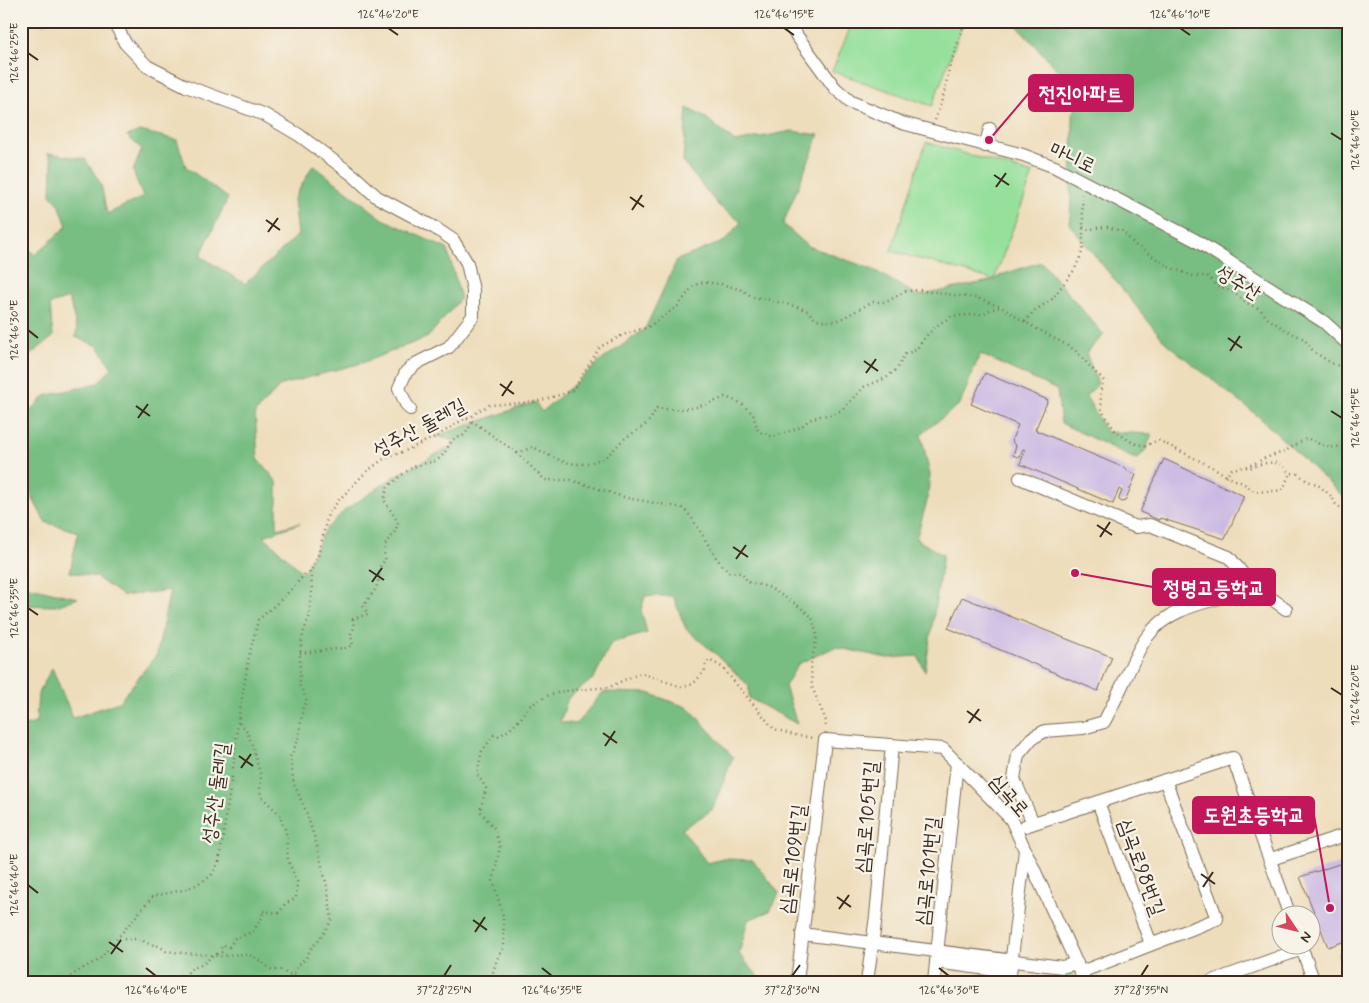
<svg xmlns="http://www.w3.org/2000/svg" width="1369" height="1003" font-family="Mynerve,'Poor Story',sans-serif">
<rect width="100%" height="100%" fill="#f7f3e8"/>
<filter id="ink" filterUnits="userSpaceOnUse"><feTurbulence type="fractalNoise" baseFrequency=".02" numOctaves="2"/><feDisplacementMap in="SourceGraphic" scale="10" xChannelSelector="R" yChannelSelector="G"/><feConvolveMatrix kernelMatrix="1 2 1 2 8 2 1 2 1" color-interpolation-filters="sRGB"/></filter>
<filter id="wash" filterUnits="userSpaceOnUse"><feTurbulence type="fractalNoise" baseFrequency=".0096" numOctaves="4" result="noise"/><feDisplacementMap in="SourceGraphic" scale="20" xChannelSelector="R" yChannelSelector="G"/><feGaussianBlur stdDeviation="1.12" result="paint"/><feColorMatrix in="noise" values="0 0 0 0 0 0 0 0 0 0 0 0 0 0 0 0 0 1.4 0 .05"/><feComposite in="paint" operator="in"/></filter>
<g filter="url(#wash)">
<rect width="100%" height="100%" fill="#edb"/>
<!-- green -->
<g fill="#95e09b" stroke="#68855c">
<polygon points="853,21 964,21 932,106 832,71"/>
<polygon points="926,142 1033,174 994,280 891,251"/>
<polygon points="1348,950 1348,977 1338,954"/>
<polygon points="1072,973 1076,982 1056,982 1057,977"/>
</g>
<!-- forest -->
<g fill="#78be83" stroke="#5a7450">
<polygon points="1013,21 1348,21 1348,501 1258,416 1166,343 1070,225 1074,88"/>
<polygon points="687,108 706,118 735,142 792,131 819,135 783,224 808,246 874,270 918,296 994,280 1001,275 1041,262 1104,335 1086,353 1098,384 1086,396 1106,432 1152,434 1146,449 1137,460 1061,423 1057,390 980,354 960,404 921,434 930,475 927,501 916,539 943,555 925,671 918,656 887,658 835,647 798,664 785,686 797,724 749,698 749,686 717,655 686,629 673,596 645,596 641,610 647,633 611,643 594,678 568,698 560,722 576,724 603,692 648,693 689,708 733,757 712,810 682,829 707,863 724,859 753,860 779,893 770,911 748,920 739,954 763,982 21,982 21,727 36,723 38,694 52,668 73,718 119,702 157,654 170,590 123,596 96,577 70,572 78,532 45,522 21,476 21,447 27,415 45,396 98,383 112,368 98,346 75,337 77,330 69,298 50,304 53,337 21,362 21,242 35,255 67,226 59,204 51,196 52,162 48,153 85,159 101,184 107,214 143,197 133,171 142,149 127,136 140,131 177,140 186,167 228,198 200,256 245,284 298,235 294,199 313,165 383,219 447,249 461,298 428,337 362,363 281,385 255,413 258,459 277,482 277,529 300,523 264,536 303,573 325,530 344,511 397,475 452,446 455,441 437,436 535,402 542,412 602,360 645,329 677,260 725,241 741,222 718,205 683,162"/>
<polygon points="21,585 78,598 56,606 21,605"/>
</g>
<g id="blocks">
<!-- building -->
<g fill="#cbb9e3">
<polygon points="37,21 48,21 44,26"/>
<polygon points="985,373 1048,400 1035,430 1127,469 1126,470 1136,475 1125,501 1122,502 1119,500 1119,498 1122,491 1119,489 1113,504 1020,464 1025,450 1023,449 1019,456 1017,457 1013,455 1016,446 1013,443 1012,439 1018,425 971,404"/>
<polygon points="1164,459 1244,496 1225,539 1160,518 1159,520 1140,512"/>
<polygon points="962,597 1112,657 1098,691 948,628"/>
<polygon points="1348,861 1348,940 1328,947 1300,877"/>
</g>
</g>
</g>
<g filter="url(#ink)">
<use href="#blocks" fill-opacity="0" stroke="#7a6955" stroke-width="1"/>
<g fill="none" stroke-linecap="round" stroke-linejoin="round">
<defs>
<g id="minor">
<polyline points="114,21 125,43 147,66 186,86 265,115 299,135 354,176 377,197 435,228 453,240 467,263 473,290 473,316 449,347 417,363 406,372 399,388 406,404 410,409"/>
<polyline points="786,21 835,88 851,102 902,123 1023,155 1055,167 1195,240 1324,322 1348,344"/>
<polyline points="985,146 990,129"/>
<polyline points="1020,478 1136,527 1150,525 1229,557 1251,584"/>
<polyline points="1098,802 1151,944"/>
<path d="M1033,823L1014,779L1018,755L1032,738L1045,731L1083,728L1104,722C1112,707 1119,692 1126,677C1139,648 1148,625 1180,611C1200,602 1224,597 1246,591L1251,584L1286,609"/>
<polyline points="1025,826 1233,758 1290,916"/>
<polyline points="1271,859 1348,834"/>
<polyline points="802,934 1062,967 1077,963"/>
<polyline points="1301,946 1314,982"/>
<polyline points="936,962 1010,972"/>
<polyline points="1081,972 1217,919 1165,780"/>
<polyline points="797,982 825,740 943,749 1011,819 1085,982"/>
<polyline points="867,982 876,916 892,745"/>
<polyline points="934,982 957,763"/>
<polyline points="1009,982 1025,850"/>
<polyline points="1210,982 1302,949"/>
</g>
</defs>
<!-- minor casing -->
<use href="#minor" stroke="#7a6955" stroke-width="14"/>
<!-- path -->
<g stroke="#7a6955" stroke-width="2.5" stroke-dasharray="1 4" stroke-linecap="butt">
<polyline points="935,120 944,94 949,69 965,21"/>
<polyline points="1083,227 1089,230 1095,228 1107,227 1122,231 1135,245 1169,267 1193,276 1207,276 1216,285 1235,293 1246,303 1260,309 1267,318 1284,329 1304,339 1314,352 1333,364 1348,369"/>
<polyline points="1025,322 1033,312 1052,299 1075,269 1083,250 1083,218 1082,194"/>
<polyline points="467,419 472,421 517,453 545,480 571,480 627,498 683,508 692,518 717,559 729,572 742,573 748,582 768,587 796,604 812,617 817,636 811,664 812,687 826,721 825,729"/>
<path d="M517,453L533,447C559,461 577,472 606,456C613,452 617,445 623,440C631,433 642,429 649,421C652,418 654,412 657,408C681,412 703,407 725,397L741,403L753,414L758,431L773,437L801,427L809,420L820,416L831,415L842,410L864,387L886,378L897,369L905,354L916,350L926,336L940,323L952,316L984,314L991,309L999,308"/>
<path d="M1246,467L1250,468C1256,464 1275,460 1282,465C1285,467 1287,471 1291,474"/>
<path d="M1226,476C1232,479 1239,481 1244,484C1248,486 1250,489 1254,491C1257,492 1279,491 1281,490C1287,485 1286,478 1291,473L1298,474L1307,481L1317,484L1332,497L1336,505L1348,512"/>
<path d="M300,653L345,648L353,645L351,634L354,628L353,619L368,614L363,606C368,599 376,591 378,582C381,571 376,568 386,560L384,556L386,542C393,536 396,531 398,522L384,500C385,496 386,492 387,488C391,483 412,466 418,465C425,463 431,463 437,460C446,455 448,443 454,439C456,438 459,437 461,437C467,434 470,426 472,421"/>
<polyline points="119,939 141,939 146,943 159,946 166,951 183,953 221,956 243,954 253,956 272,970 282,970 287,974 293,975 305,982"/>
<path d="M62,982L85,967L99,960L153,896L183,890L196,885L211,876L219,862L232,776L238,722L249,656L258,620L284,597L305,574L311,571L318,556L328,514L339,500L366,472L385,458L403,452L437,436L464,419L471,417L480,410L489,405L535,402L563,394L573,390L600,347L623,335L648,327L678,306L694,285L704,282L721,284L742,290L753,297L766,299L794,306L808,311L815,319L823,321H835L845,317L872,302H886L906,291L920,290L928,292H938L946,294L977,298L1001,307L1025,322L1075,350L1097,374L1101,377L1104,381L1100,391L1102,411L1116,432L1133,443L1145,446L1158,440L1216,469L1226,476L1232,469L1249,466L1265,458L1284,452L1307,438C1323,446 1332,452 1348,442"/>
<polyline points="184,982 189,970 203,964 212,956 222,952 221,947 224,945 229,947 235,938 252,932 263,917 262,911 279,913 285,904 296,898 297,882 288,860 286,831 281,821 281,816 261,796 260,789 261,777 253,748 246,729 238,722"/>
<polyline points="290,982 296,969 301,962 306,958 310,950 324,933 332,919 327,886 317,846 306,811 294,784 290,757 298,741 303,707 307,701 300,686 300,653 303,634 309,617 312,589 311,571"/>
<polyline points="490,982 497,959 504,947 503,916 493,881 500,847 494,828 480,811 486,788 477,774 482,751 494,735 499,736 509,730 521,718 529,706 549,695 564,691 610,687 624,680 641,673 682,687 693,684 704,672 706,663 709,660 722,667 774,729 794,735 813,738"/>
</g>
<!-- minor -->
<use href="#minor" stroke="#fff" stroke-width="12"/>
</g>
</g>
<!-- ticks -->
<path fill="none" stroke="#3b2a1e" stroke-width="2" d="M388,28L398,35M784,28L794,35M1180,28L1190,35M28,53L38,60M1331,133L1342,140M994,175L1009,185M996,187L1006,173M630,197L644,207M632,210L642,195M266,220L280,230M268,232L278,218M28,330L38,338M1228,338L1242,348M1230,351L1240,336M864,361L878,371M866,373L876,359M500,384L514,394M502,396L512,381M136,406L150,416M1331,411L1342,418M138,418L148,404M1097,525L1112,535M1100,537L1110,522M733,547L748,557M736,559L746,545M369,570L384,580M372,582L382,568M28,608L38,615M1331,688L1342,695M967,711L981,721M969,723L979,709M603,733L617,743M605,746L615,731M239,756L253,766M241,768L251,754M1201,874L1215,884M28,885L38,893M1203,887L1213,872M837,897L851,907M839,909L849,895M473,920L487,930M475,932L485,917M109,942L123,952M111,954L121,940M146,968L156,976M542,968L552,976M939,968L949,976M444,976L451,965M792,976L800,965M1141,976L1148,965"/>
<g text-anchor="middle" stroke-width="4.5" stroke-linejoin="round" paint-order="stroke">
<!-- street labels -->
<g font-size="20" fill="#3b2a1e" stroke="#f7f3e8">
<text transform="translate(1073 157) rotate(25)" y="7">마니로</text>
<text transform="translate(1239 282) rotate(31)" y="7">성주산</text>
<text transform="translate(419 427) rotate(-28)" y="7">성주산 둘레길</text>
<text transform="translate(215 793) rotate(-82)" y="7">성주산 둘레길</text>
<text transform="translate(1010 795) rotate(50)" y="7">심곡로</text>
<text transform="translate(866 817) rotate(-85)" y="7">심곡로105번길</text>
<text transform="translate(792 859) rotate(-83)" y="7">심곡로109번길</text>
<text transform="translate(1142 867) rotate(70)" y="7">심곡로98번길</text>
<text transform="translate(927 871) rotate(-84)" y="7">심곡로101번길</text>
</g>
</g>
<!-- callouts -->
<path fill="none" stroke="#c2185b" stroke-width="2" d="M989 140L1029 93M1075 573L1153 587M1330 908L1314 815"/>
<g fill="#c2185b" stroke="#f7f3e8" stroke-width="2">
<circle cx="989" cy="140" r="5"/>
<circle cx="1075" cy="573" r="5"/>
<circle cx="1330" cy="908" r="5"/>
</g>
<g fill="#c2185b" stroke="#c2185b" stroke-width="2">
<rect x="1029" y="75" width="104" height="36" rx="5"/>
<rect x="1153" y="569" width="122" height="36" rx="5"/>
<rect x="1193" y="797" width="121" height="36" rx="5"/>
</g>
<g font-size="21" text-anchor="middle" font-weight="bold" fill="#fff">
<text x="1081" y="101">전진아파트</text>
<text x="1214" y="595">정명고등학교</text>
<text x="1254" y="822">도원초등학교</text>
</g>
<!-- margin -->
<rect width="1369" height="1003" fill="none" stroke="#f7f3e8" stroke-width="55"/>
<!-- north arrow -->
<g transform="translate(1296 930) rotate(125)"><circle r="24" fill="#f7f3e8" stroke="#aca397"/>
<path d="M0-4L9 19L0 12L-9 19Z" fill="#d1495b"/>
<text y="-8" font-size="14" font-weight="bold" text-anchor="middle" fill="#3b2a1e">N</text>
</g>
<rect x="28" y="28" width="1314" height="948" fill="none" stroke="#3b2a1e" stroke-width="2"/>
<g font-size="12" text-anchor="middle" fill="#3b2a1e">
<text x="388" y="18">126°46'20"E</text>
<text x="784" y="18">126°46'15"E</text>
<text x="1180" y="18">126°46'10"E</text>
<text transform="translate(14 53) rotate(-90)" y="4">126°46'25"E</text>
<text transform="translate(1355 140) rotate(-90)" y="4">126°46'10"E</text>
<text transform="translate(14 330) rotate(-90)" y="4">126°46'30"E</text>
<text transform="translate(1355 418) rotate(-90)" y="4">126°46'15"E</text>
<text transform="translate(14 608) rotate(-90)" y="4">126°46'35"E</text>
<text transform="translate(1355 695) rotate(-90)" y="4">126°46'20"E</text>
<text transform="translate(14 885) rotate(-90)" y="4">126°46'40"E</text>
<text x="156" y="994">126°46'40"E</text>
<text x="444" y="994">37°28'25"N</text>
<text x="552" y="994">126°46'35"E</text>
<text x="792" y="994">37°28'30"N</text>
<text x="949" y="994">126°46'30"E</text>
<text x="1141" y="994">37°28'35"N</text>
</g>
</svg>
